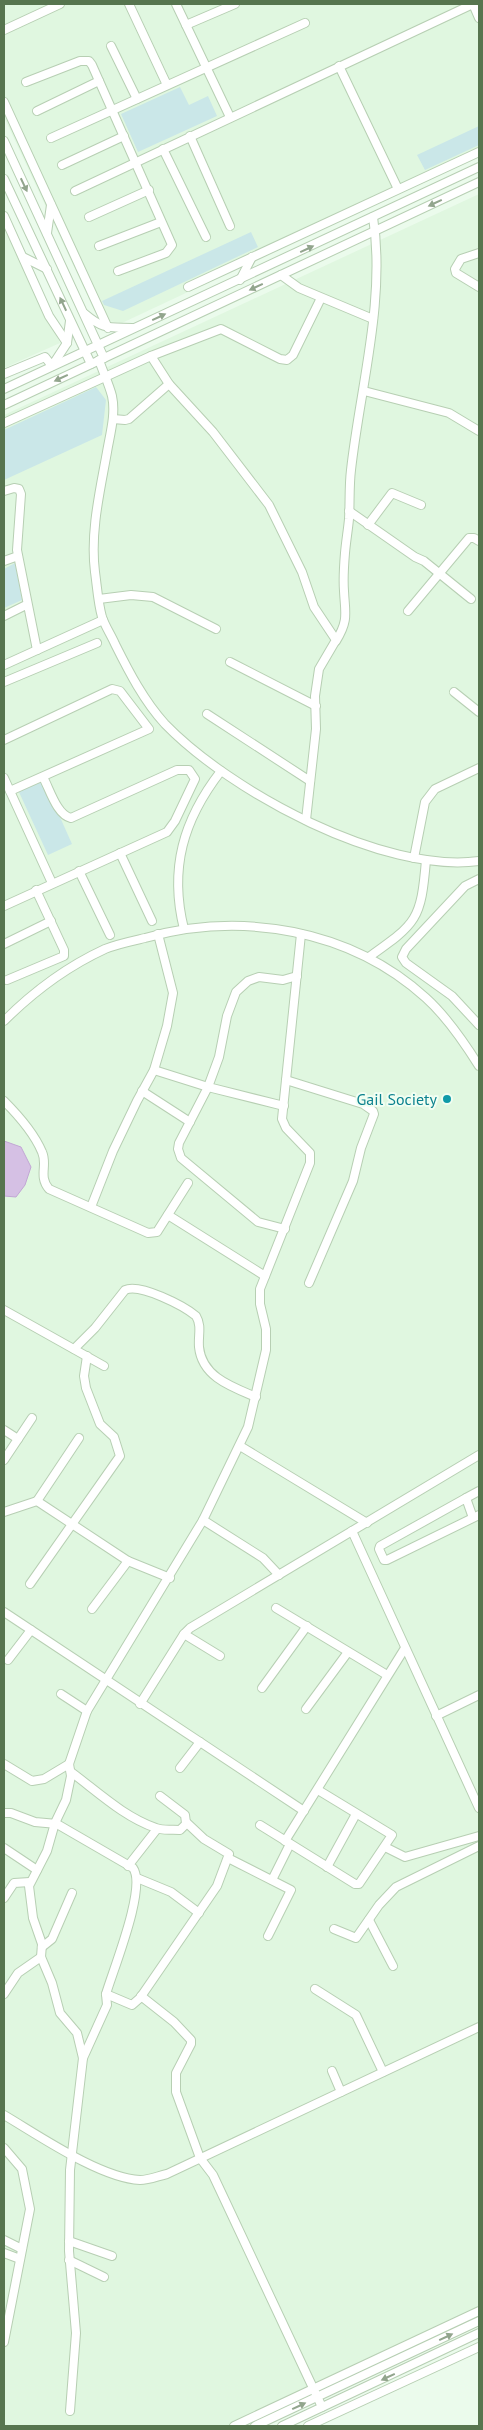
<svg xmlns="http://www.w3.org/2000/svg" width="483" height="2430" font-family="'PT Sans',sans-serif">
<rect width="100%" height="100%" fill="#ebfbec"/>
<!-- residential -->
<g fill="#e0f7e0">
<polygon points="4,4 479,4 479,155 122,323 107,321 96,314 4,117"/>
<polygon points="479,194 479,2316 243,2426 4,2426 4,415"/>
<polygon points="4,222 60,343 4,368"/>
</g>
<!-- green -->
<g fill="#cae7e8">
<polygon points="180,87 189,105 208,96 217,116 138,152 121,114"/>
<polygon points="479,126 479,145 425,170 417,155"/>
<polygon points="251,232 258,247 123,311 104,305 102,301"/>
<polygon points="96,387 106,400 102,435 4,480 4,430"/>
<polygon points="15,563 22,600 4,608 4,569"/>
<polygon points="43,779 72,844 48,855 18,790"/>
</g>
<!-- water -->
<polygon fill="#d5c0e4" stroke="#c2a7d5" points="4,1141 21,1147 31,1167 25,1185 16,1197 4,1196"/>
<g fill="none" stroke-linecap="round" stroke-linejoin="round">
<defs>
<g id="minor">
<polyline points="129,4 167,85"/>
<polyline points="176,4 230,117"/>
<polyline points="473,4 479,18"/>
<polyline points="186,25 235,4"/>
<polyline points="4,30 60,4"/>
<polyline points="111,46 137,99"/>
<polyline points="339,66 398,189"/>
<polyline points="26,82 80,61 89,61 92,65 172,245 166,253 118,271"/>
<polyline points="4,102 108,328"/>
<polyline points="37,111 99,81"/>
<polyline points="190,136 230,226"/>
<polyline points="51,138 305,23"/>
<polyline points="4,141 104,358"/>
<polyline points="163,149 206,237"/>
<polyline points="62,165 124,136"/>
<polyline points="4,179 91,364"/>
<polyline points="75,191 473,4"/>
<polyline points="4,216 49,316 67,343"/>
<polyline points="89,217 149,190"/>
<polyline points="47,233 51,205"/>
<polyline points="99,246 161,222"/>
<polyline points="479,253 461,259 455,269 456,273 479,287"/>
<polyline points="23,257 47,269"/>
<polyline points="281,275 299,288 373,319"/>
<polyline points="240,280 252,257"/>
<polyline points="188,287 479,152"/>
<path d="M85,314C104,330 109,327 132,328"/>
<polyline points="151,356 169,384 213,432 269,505 302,572 314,607 336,640 319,669 315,696 316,729 306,820"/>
<path d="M99,360C103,372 109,384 112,396C116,414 110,434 107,452C100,491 90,532 95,572C97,586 98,603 102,617C105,626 111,635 115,644C129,672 144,701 165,724C231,792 383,874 479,861"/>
<polyline points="4,374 45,357 52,366 67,343 70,321"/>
<polyline points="4,389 479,167"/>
<polyline points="364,391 449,413 479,431"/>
<polyline points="4,405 479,182"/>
<polyline points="113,419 125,420 129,419 169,384"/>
<polyline points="4,423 151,356 221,329 280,359 287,360 293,355 321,298"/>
<polyline points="4,491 14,488 19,489 21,494 17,550 37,650"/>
<polyline points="349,511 415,557 424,561 471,599"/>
<polyline points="368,525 392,493 421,505"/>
<polyline points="4,561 18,556"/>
<polyline points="99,599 131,595 153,597 216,629"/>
<polyline points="408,611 469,538 474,538 479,541"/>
<polyline points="4,616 26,605"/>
<path d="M336,641C349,620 345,613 344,591C343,578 344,565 345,553C346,541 348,530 349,519C350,503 349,486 351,470C360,388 386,300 373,217"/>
<polyline points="230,662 316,706"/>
<polyline points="4,665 103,620"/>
<polyline points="4,682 97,643"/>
<polyline points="454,692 479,712"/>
<polyline points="207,714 310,781"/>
<polyline points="4,740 112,689 120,691 149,729 10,791"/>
<polyline points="4,778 52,883"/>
<polyline points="120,853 152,921"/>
<polyline points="414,858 425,802 435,789 479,768"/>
<polyline points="79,871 110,935"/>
<polyline points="479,879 465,886 406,949 402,957 406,963 452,996 479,1025"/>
<path d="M4,906L167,832L175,821L195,779L189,770H177L71,818C57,815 50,790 43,777"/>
<path d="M184,929C169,869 183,820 221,771"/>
<polyline points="4,944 51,921"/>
<path d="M369,957C417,923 421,920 426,860"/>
<polyline points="7,980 64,956 64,950 36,890"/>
<path d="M4,1021C34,991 66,967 105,949C117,944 132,941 145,938C242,911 350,929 426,998C447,1017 464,1042 479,1066"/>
<polyline points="154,1070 208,1087 284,1106"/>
<polyline points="286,1080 363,1104 373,1111 374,1114 361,1148 353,1181 309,1283"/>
<polyline points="142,1091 190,1122"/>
<path d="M4,1101C18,1115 34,1133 42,1152C48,1165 38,1176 49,1189L148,1233L157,1232L188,1183"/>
<polyline points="91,1207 113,1151 137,1101 154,1070 167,1026 173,993 158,934"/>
<polyline points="168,1215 265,1276"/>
<polyline points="285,1229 258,1222 181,1158 178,1149 179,1143 208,1087 219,1057 227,1016 236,992 248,981 259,977 283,980 297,976"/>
<polyline points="4,1310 104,1366"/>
<path d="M74,1349L95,1328L125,1290C140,1283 184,1306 196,1316C202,1326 198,1335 199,1347C202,1377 232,1387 256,1397"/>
<polyline points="4,1430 18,1439"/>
<polyline points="240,1446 367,1523"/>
<polyline points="4,1460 32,1418"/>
<polyline points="466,1498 479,1491"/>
<polyline points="37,1501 79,1438"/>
<polyline points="4,1512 37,1501 128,1561 170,1578"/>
<polyline points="473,1518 466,1498 380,1546 379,1549 384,1560 387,1560 479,1515"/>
<polyline points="203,1520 263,1558 279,1575"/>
<polyline points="352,1531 479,1808"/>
<polyline points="30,1584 120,1456 114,1437 100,1424 86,1388 84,1376 87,1356"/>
<polyline points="276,1608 387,1675"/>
<polyline points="92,1609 128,1561"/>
<polyline points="4,1612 304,1811"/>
<polyline points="184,1634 220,1656"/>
<polyline points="8,1660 31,1630"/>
<polyline points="262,1688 307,1626"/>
<polyline points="61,1694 87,1711"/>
<polyline points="140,1704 184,1634 190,1628 479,1455"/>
<polyline points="306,1709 348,1652"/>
<polyline points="436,1716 479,1695"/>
<polyline points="4,1764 32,1781 44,1779 69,1764"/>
<polyline points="180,1768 200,1742"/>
<path d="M71,1772C98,1792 124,1817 156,1828C163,1831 172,1829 180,1830L187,1823L204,1839L229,1854L217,1886L140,1998L132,2005L106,1994"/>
<polyline points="160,1796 185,1815 186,1823"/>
<path d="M4,1813H11L35,1822L57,1824L133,1868C147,1887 113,1970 106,1994L107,2005L83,2058"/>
<polyline points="260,1825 355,1884 359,1884 392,1835 318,1790"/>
<polyline points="285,1841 405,1648"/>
<polyline points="385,1847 405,1857 479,1836"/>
<polyline points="4,1848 37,1870"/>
<polyline points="228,1858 291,1890 268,1936"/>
<polyline points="128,1866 157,1829"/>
<polyline points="327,1867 356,1814"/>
<polyline points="137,1878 171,1892 199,1913"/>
<polyline points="272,1880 290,1844"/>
<polyline points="4,1898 14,1883 30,1882"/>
<polyline points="369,1920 393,1966"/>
<polyline points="334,1929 356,1938 379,1905 396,1887 479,1846"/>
<polyline points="42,1947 52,1939 72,1893"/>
<polyline points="315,1989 356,2015 383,2072"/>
<polyline points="4,1994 18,1973 41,1957"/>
<polyline points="141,1996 174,2022 191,2040 191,2044 176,2073 176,2092 200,2158 213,2175 322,2407"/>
<polyline points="332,2071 341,2092"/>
<path d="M4,2115C38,2135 100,2178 140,2180C149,2180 158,2176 167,2174L479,2027"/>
<polyline points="4,2148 22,2169 30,2209 4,2342"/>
<polyline points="4,2240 22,2249"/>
<polyline points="69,2241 112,2256"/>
<polyline points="4,2253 20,2259"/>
<polyline points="69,2260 104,2277"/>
<polyline points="70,2411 76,2333 69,2251 70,2170 83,2058 77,2033 60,2013 52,1983 41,1957 42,1944 33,1918 29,1886 47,1851 55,1823 66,1800 71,1776 69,1764 87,1711 203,1520 248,1427 266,1350 266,1329 260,1304 260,1289 310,1163 310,1153 286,1128 282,1119 301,934"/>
<polyline points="234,2426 479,2311"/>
<polyline points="255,2426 479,2321"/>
<polyline points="282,2426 479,2333"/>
<polyline points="308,2426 479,2347"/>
</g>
</defs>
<!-- minor casing -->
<use href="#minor" stroke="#b7cfb3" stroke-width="10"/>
<!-- minor -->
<use href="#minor" stroke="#fff" stroke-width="8"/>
</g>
<!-- one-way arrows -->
<defs><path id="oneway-solid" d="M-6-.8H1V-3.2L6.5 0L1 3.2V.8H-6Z" transform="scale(1.25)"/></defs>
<g fill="#92a58d">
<use href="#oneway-solid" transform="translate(24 185) rotate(65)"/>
<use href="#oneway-solid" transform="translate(435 203) rotate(155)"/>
<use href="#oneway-solid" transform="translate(307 249) rotate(-25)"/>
<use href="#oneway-solid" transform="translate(256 287) rotate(155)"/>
<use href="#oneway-solid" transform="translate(63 304) rotate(-115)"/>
<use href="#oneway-solid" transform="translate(159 317) rotate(-25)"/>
<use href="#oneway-solid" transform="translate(61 378) rotate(155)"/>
<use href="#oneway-solid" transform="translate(446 2337) rotate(-25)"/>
<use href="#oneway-solid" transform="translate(388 2377) rotate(155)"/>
<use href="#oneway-solid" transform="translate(299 2406) rotate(-25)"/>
</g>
<!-- markers -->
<circle fill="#0f9aa8" stroke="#f1fef2" stroke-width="2" cx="447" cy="1099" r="5"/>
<g text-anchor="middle" stroke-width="4" stroke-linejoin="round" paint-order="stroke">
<!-- culture labels -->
<g font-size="16" fill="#0d838f" stroke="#f1fef2" text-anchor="end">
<text x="437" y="1105">Gail Society</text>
</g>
</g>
<!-- border -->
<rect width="483" height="2430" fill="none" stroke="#57754f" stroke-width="10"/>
</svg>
